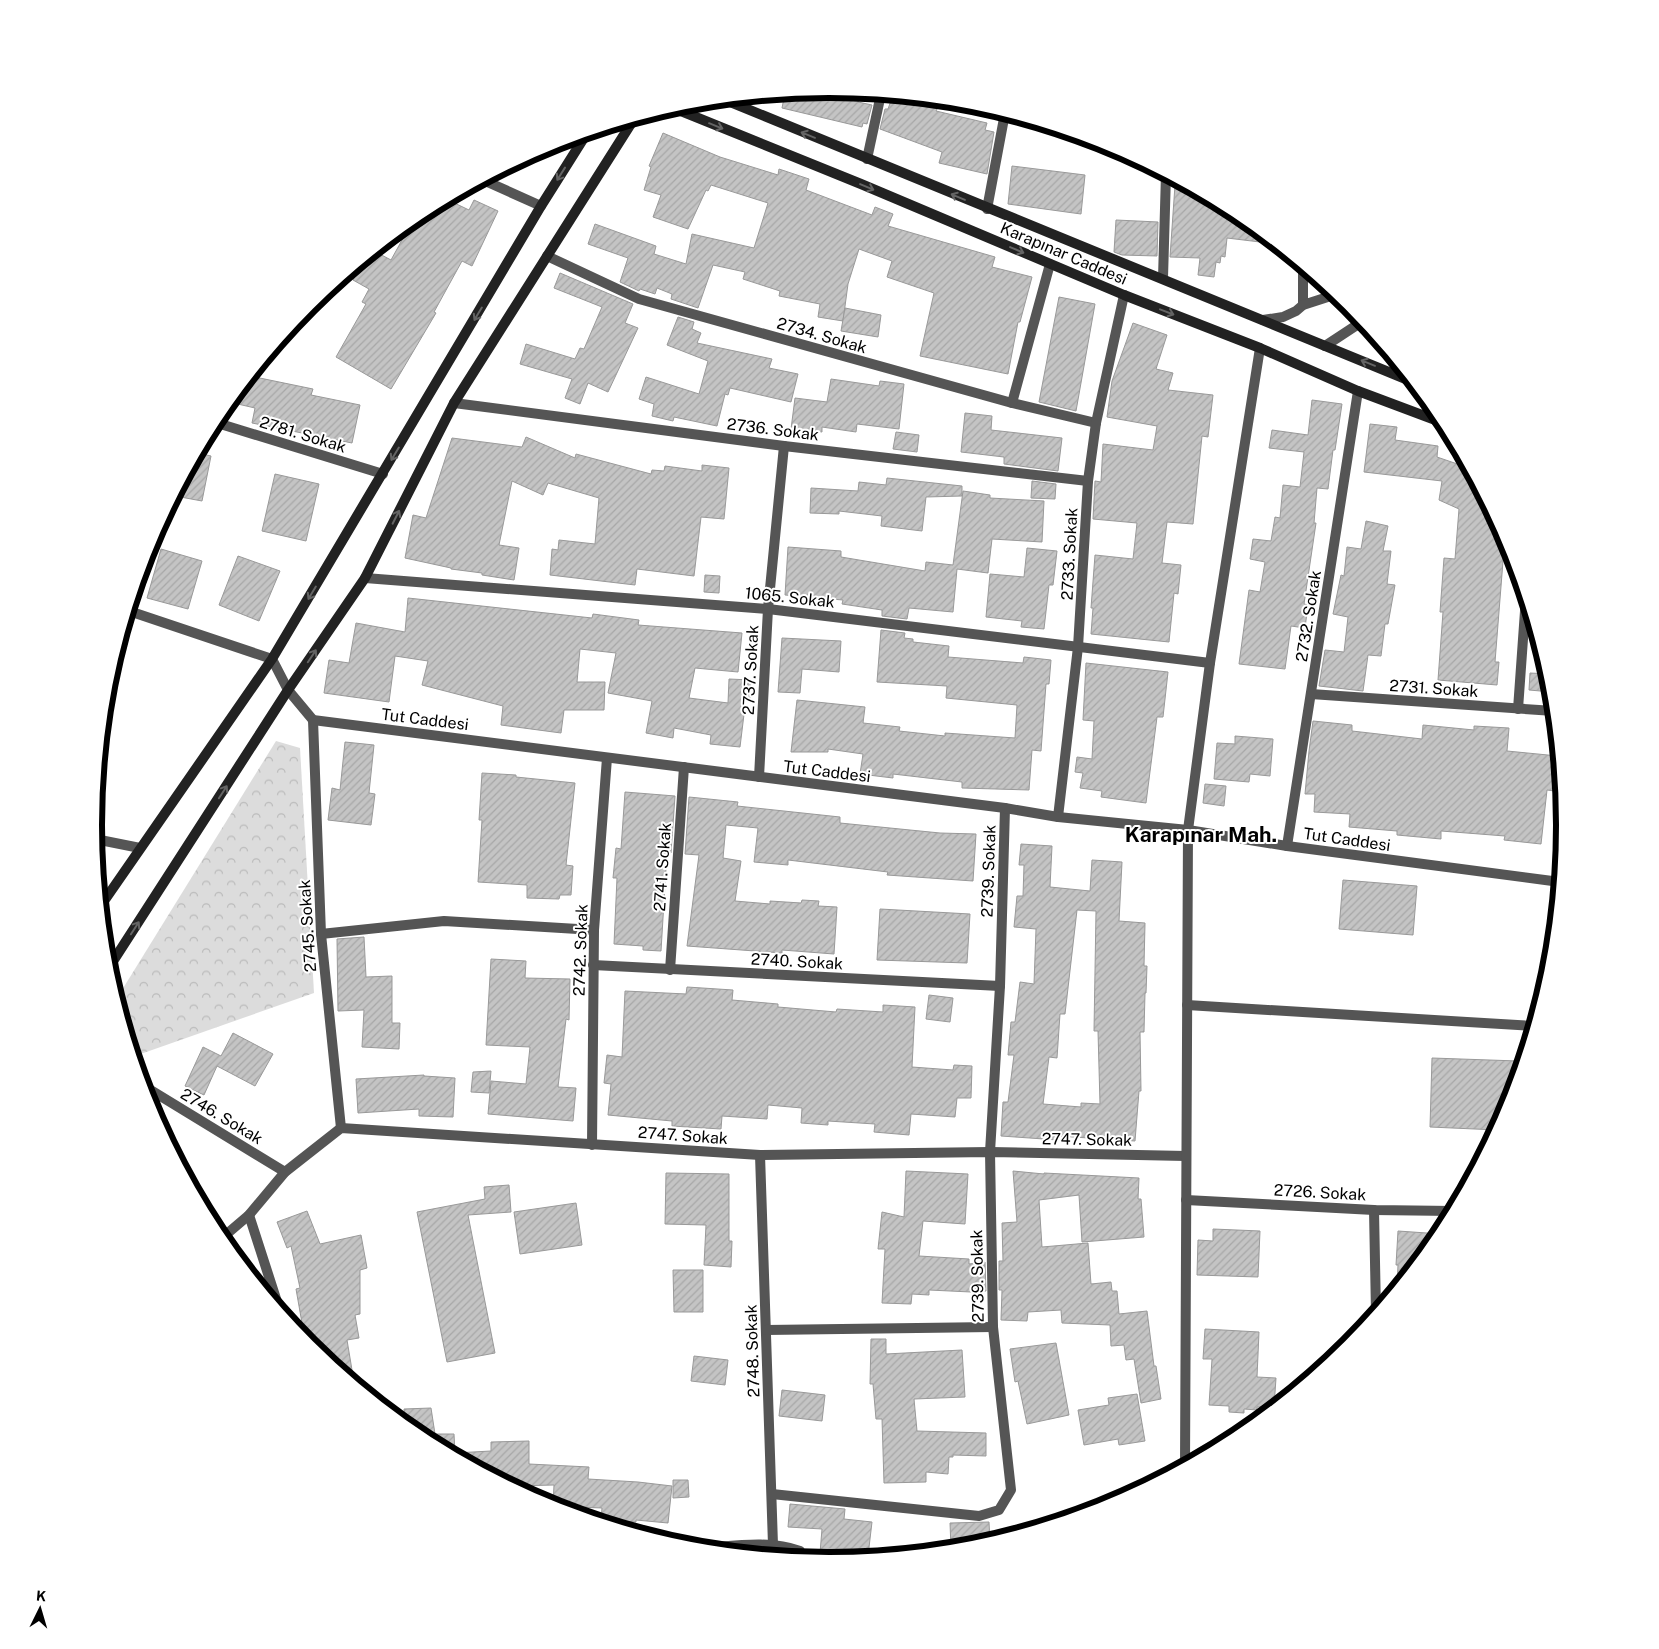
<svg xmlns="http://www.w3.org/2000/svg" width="1659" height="1649" font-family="'Public Sans',sans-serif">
<defs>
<pattern id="park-crowns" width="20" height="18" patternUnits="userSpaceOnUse" patternTransform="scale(1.25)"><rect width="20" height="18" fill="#dcdcdc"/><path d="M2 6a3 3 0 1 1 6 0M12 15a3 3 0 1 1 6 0" fill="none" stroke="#bbb"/></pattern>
<pattern id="building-hatch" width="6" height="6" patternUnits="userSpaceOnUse" patternTransform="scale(1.25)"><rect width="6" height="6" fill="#c4c4c4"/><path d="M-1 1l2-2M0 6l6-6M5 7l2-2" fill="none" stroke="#a7a7a7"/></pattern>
</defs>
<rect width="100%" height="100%" fill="#fff"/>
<!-- park -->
<polygon fill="url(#park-crowns)" points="276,741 300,748 314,993 135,1056 117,998"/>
<!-- building -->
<g fill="url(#building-hatch)" stroke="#999" fill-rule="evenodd">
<polygon points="830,89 861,92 858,102 872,105 867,124 863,123 862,127 782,108 785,93"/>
<polygon points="893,95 910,97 938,107 936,111 987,123 985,130 994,132 987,174 939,163 942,152 880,129 885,109 888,109"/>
<polygon points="663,133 720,157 778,175 779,169 809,179 806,190 872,215 875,207 893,214 888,226 995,257 992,267 1032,277 1020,322 1018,322 1008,374 920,356 934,293 887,277 892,261 859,249 848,284 843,321 818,317 820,304 779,296 780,291 743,279 745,272 713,265 698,308 671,299 672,294 657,288 655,294 640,289 639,291 620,282 628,258 588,244 595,224 656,246 654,254 686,264 692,234 754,248 768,203 711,185 708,191 706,190 688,229 653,217 661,195 644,190 651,167 649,166"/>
<polygon points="1012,166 1085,175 1081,214 1008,204"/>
<polygon points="1175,185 1189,186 1238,213 1262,232 1260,242 1227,238 1225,257 1221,256 1220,263 1216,262 1214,277 1198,275 1200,258 1170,257"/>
<polygon points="446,199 469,210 474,200 498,211 472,266 462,261 434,312 436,313 391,389 336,357 366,304 362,302 369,289 353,280 365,259 374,251 391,260 407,231 401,229 421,213"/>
<polygon points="1116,220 1158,222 1157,256 1122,255 1114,252"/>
<polygon points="560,273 633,304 625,323 638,328 608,392 588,383 580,404 565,398 572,379 520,364 526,344 575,359 580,348 584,349 602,307 554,288"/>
<polygon points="1059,297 1095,304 1076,411 1039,402"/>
<polygon points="845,308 881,315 878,337 841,331"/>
<polygon points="678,317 694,322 692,329 701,333 697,343 772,359 769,368 798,374 791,402 730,388 728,395 725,394 717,426 674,417 673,421 652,416 654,404 639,399 646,377 699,394 708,361 667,345"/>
<polygon points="1133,323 1167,335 1156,369 1173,373 1168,390 1213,395 1208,437 1202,436 1193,524 1167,522 1162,563 1181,565 1178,594 1174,593 1169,642 1091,634 1093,608 1091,608 1095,555 1133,559 1137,523 1093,519 1095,481 1101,482 1103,444 1153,450 1157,426 1107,417 1112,381"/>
<polygon points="250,376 313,389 311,395 360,405 352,443 252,423 255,408 229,402"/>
<polygon points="831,379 879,386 880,381 904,384 899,429 857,424 856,432 822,427 822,432 791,429 795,398 827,402"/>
<polygon points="1312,400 1342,404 1335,450 1333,450 1328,489 1317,488 1314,523 1316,523 1304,604 1308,605 1305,628 1291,626 1285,669 1239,664 1249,590 1260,592 1265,562 1250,559 1253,539 1271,541 1275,517 1280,518 1283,485 1300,487 1304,452 1269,448 1272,430 1308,435"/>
<polygon points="965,413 992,416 991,430 1062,438 1058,471 1004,464 1004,457 961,452"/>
<polygon points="1370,424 1397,427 1395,440 1438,446 1437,457 1469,468 1505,536 1495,662 1499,662 1497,685 1438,680 1443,612 1440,612 1444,558 1455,559 1459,509 1439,500 1442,481 1364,472"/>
<polygon points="896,432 919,435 917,452 893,449"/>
<polygon points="526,437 575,458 576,454 651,474 652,470 664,471 665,466 702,471 702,465 729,468 724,519 701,517 694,576 637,569 635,585 550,575 552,549 558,550 559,540 595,544 599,498 548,483 543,495 512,481 499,545 519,548 514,580 482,575 482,573 451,569 451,568 405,558 413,515 426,518 452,438 522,447"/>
<polygon points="198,453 211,456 202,501 175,496"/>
<polygon points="275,474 319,484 306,541 262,531"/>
<polygon points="887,478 962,486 962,496 926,497 922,531 881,526 882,516 839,511 839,514 810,513 811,488 858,491 859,482 886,485"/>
<polygon points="1032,481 1056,484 1055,499 1031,498"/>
<polygon points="963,491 990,495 990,498 1044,501 1042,542 992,539 988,573 957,569 953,612 909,608 907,619 882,616 882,610 842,604 843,600 785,595 788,547 841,551 841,557 925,571 926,562 953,565"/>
<polygon points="1366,521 1388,526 1383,551 1391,551 1387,584 1395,585 1388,624 1385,624 1381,656 1368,655 1363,691 1319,686 1325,650 1344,652 1348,617 1333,614 1341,575 1344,576 1347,547 1361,549"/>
<polygon points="1027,548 1057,551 1053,585 1049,585 1044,629 1021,627 1022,621 986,617 990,574 1024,577"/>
<polygon points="161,549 202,561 188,609 147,598"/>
<polygon points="238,556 280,571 259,621 219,605"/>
<polygon points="705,575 720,576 719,593 704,592"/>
<polygon points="408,598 592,618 593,614 639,620 638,625 742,633 738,672 695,668 689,698 728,703 729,679 751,680 750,698 746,698 740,747 710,744 711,735 674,728 673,738 646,733 652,701 608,693 616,653 580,649 577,682 605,682 604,710 564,710 561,733 501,725 503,706 422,685 428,661 395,656 389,702 324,693 329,660 349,663 356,623 405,632"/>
<polygon points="881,630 905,633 904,638 913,639 913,642 949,646 948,657 1023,663 1024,657 1051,660 1049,684 1046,684 1041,751 1032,750 1029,790 962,788 962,782 893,774 893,778 860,774 863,754 828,749 828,752 791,752 797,700 865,707 863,723 900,727 899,731 945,736 945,733 1015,738 1017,705 946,698 947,686 877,682"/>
<polygon points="782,638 841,641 839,672 802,669 800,693 778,692"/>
<polygon points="1086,663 1168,672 1163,717 1157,717 1146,803 1101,797 1102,791 1080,788 1083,773 1075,772 1077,757 1092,759 1094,721 1083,720"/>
<polygon points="1530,673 1549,674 1552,692 1529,690"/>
<polygon points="1313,721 1352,725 1352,731 1422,739 1423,725 1474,730 1474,726 1509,728 1507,751 1558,756 1562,792 1547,790 1541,844 1504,840 1505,836 1441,831 1441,839 1397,835 1397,831 1349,827 1350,814 1314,812 1315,794 1305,794 1309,751"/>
<polygon points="1235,736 1273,739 1270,776 1250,774 1249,782 1214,779 1217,743 1235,744"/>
<polygon points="345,742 374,745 369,793 375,794 371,825 328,820 332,788 340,790"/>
<polygon points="482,773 516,775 516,777 575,783 566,865 573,866 571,895 560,895 559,899 527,898 527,885 478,882 482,820 479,820"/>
<polygon points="1205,784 1226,786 1224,806 1203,803"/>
<polygon points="625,792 675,796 671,853 667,852 661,951 643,950 643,946 614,944 617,878 613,878 616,848 621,849"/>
<polygon points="689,797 738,802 737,806 840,817 840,823 940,833 976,834 973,881 887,875 888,872 788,860 788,865 754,862 758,828 726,825 723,858 741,861 735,901 770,904 770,901 801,903 802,900 819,901 818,906 837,907 834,954 782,950 782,953 687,946 699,855 685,854"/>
<path d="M1021,844L1052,846L1050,887L1090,891L1092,860L1122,862L1119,921L1145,923L1144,966H1147L1146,993H1145L1144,1032H1140L1141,1091H1139L1135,1141L1058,1136V1140L1001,1136L1003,1102H1008L1014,1055H1008L1011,1022H1015L1020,982L1034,984L1036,929L1014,927L1017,896H1023L1024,865H1019ZM1077,910L1096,911L1094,1031H1098L1100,1104L1081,1103V1107L1043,1104L1049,1057L1057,1058L1060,1014H1065Z"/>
<polygon points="1343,880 1417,886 1413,935 1339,929"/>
<polygon points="880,909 970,914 967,963 877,960"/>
<polygon points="364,937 366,977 392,976 392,1023 400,1023 399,1049 362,1047 364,1010 338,1011 337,939"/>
<polygon points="491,959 526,961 525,978 570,979 569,1020 566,1019 558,1087 576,1088 573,1121 488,1114 491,1081 526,1084 530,1047 486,1045"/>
<polygon points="687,987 733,990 732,1000 778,1004 778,1007 836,1012 837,1009 883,1012 883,1005 915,1007 912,1067 953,1070 954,1065 972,1066 971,1098 957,1098 955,1117 911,1114 909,1135 874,1132 875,1124 828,1121 828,1125 801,1123 802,1108 768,1105 767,1119 722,1116 721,1129 672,1126 672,1121 608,1115 611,1084 604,1083 607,1055 622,1057 625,991 686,994"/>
<polygon points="929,995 953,998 950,1022 926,1019"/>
<polygon points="233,1033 273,1054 255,1086 217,1066 204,1095 185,1086 203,1047 221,1056"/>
<polygon points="1432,1058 1518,1061 1517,1079 1509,1106 1497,1130 1430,1127"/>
<polygon points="491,1071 489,1093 471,1092 473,1072"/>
<polygon points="424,1075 424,1076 455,1078 453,1117 419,1116 419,1109 358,1113 356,1079"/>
<polygon points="906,1171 968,1174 965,1224 923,1221 919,1256 969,1259 969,1264 985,1262 986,1291 971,1292 929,1290 929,1295 912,1294 911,1304 882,1303 885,1249 878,1249 882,1212 904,1217"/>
<polygon points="1013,1171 1044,1174 1044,1173 1139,1178 1138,1199 1141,1199 1144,1237 1082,1242 1079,1195 1039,1200 1042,1247 1088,1243 1091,1284 1111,1282 1112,1291 1117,1291 1119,1314 1147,1311 1154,1366 1156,1366 1161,1399 1141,1403 1134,1359 1126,1360 1124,1345 1111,1346 1110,1325 1062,1323 1061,1310 1028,1312 1027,1321 1001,1320 1002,1290 999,1290 999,1261 1003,1261 1002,1223 1017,1222"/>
<polygon points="666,1173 729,1174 729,1241 732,1241 731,1267 704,1265 706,1225 665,1224"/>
<polygon points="509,1185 511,1212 468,1215 495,1353 447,1362 417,1212 485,1199 484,1187"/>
<polygon points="576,1203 582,1245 520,1254 514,1212"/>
<polygon points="307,1211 320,1244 361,1235 367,1268 360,1270 360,1314 355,1315 359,1338 347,1340 354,1382 305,1340 296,1289 300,1288 291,1246 287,1248 277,1222"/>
<polygon points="1213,1229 1260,1231 1258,1277 1197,1275 1198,1240 1213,1241"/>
<polygon points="1398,1231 1441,1234 1397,1288 1398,1265 1396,1265"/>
<polygon points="673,1270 703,1270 703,1312 674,1312"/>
<polygon points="1205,1329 1259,1332 1257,1377 1276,1378 1274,1407 1257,1407 1257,1410 1244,1409 1244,1413 1229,1412 1229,1406 1209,1405 1212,1359 1203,1359"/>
<polygon points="871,1339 886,1339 886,1354 962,1350 965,1397 914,1399 917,1431 986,1433 986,1456 953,1455 953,1457 949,1457 948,1474 926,1472 926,1482 884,1483 882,1419 876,1419 873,1384 870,1384"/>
<polygon points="1056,1343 1069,1415 1027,1424 1018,1381 1015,1382 1010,1349"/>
<polygon points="694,1356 728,1360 725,1385 691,1381"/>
<polygon points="782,1390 825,1395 822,1421 779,1416"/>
<polygon points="1137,1394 1145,1441 1119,1445 1118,1439 1084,1445 1078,1410 1109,1405 1108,1398"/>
<polygon points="431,1408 435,1434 454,1434 455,1453 491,1451 491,1442 529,1441 529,1464 589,1467 588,1479 638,1482 672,1486 668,1523 636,1520 636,1522 601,1520 602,1508 553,1506 554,1485 513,1486 420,1436 405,1423 404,1409"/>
<polygon points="673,1480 688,1480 689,1497 673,1498"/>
<polygon points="790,1504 845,1509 844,1519 872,1522 868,1556 860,1557 820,1553 822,1529 788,1527"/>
<polygon points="989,1522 990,1541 973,1546 951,1548 950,1523"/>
</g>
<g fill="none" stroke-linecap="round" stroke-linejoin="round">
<!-- minor -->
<g stroke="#555" stroke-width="10">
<polyline points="867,159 881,94"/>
<polyline points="483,180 541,206"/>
<polyline points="987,209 1005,113"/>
<polyline points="547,256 639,299 1012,403 1096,423"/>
<polyline points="1303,265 1303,305"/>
<polyline points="1163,278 1166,174"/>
<polyline points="1263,320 1283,317 1296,311 1303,305 1337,294"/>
<polyline points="1325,346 1363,321"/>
<polyline points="454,403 784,446 1088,481"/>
<polyline points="1012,403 1050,264"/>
<polyline points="214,422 383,474"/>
<polyline points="365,578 768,609 1210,663"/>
<polyline points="1311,694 1554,711"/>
<polyline points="1518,709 1526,597"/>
<polyline points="313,720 321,934 341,1128"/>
<polyline points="759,777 768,609 784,446"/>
<polyline points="1058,817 1078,647 1088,481 1096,423 1124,295"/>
<polyline points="95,839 140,848"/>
<polyline points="1287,846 1358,391"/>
<polyline points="321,934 444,921 594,930"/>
<polyline points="593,965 1000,986"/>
<polyline points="670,970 684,767"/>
<polyline points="1187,1005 1533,1026"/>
<polyline points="144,1086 285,1172"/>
<polyline points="592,1145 594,930 607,758"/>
<polyline points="760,1155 773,1545"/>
<polyline points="1186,1200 1374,1210 1453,1211"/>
<polyline points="1374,1210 1376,1313"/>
<polyline points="249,1215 279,1308"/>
<polyline points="222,1238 249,1215 285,1172 341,1128 760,1155 990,1152 1186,1156"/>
<polyline points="766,1330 993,1327"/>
<polyline points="772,1494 979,1516 999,1510 1011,1490 993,1327 990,1152 1000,986 1005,808"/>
<path d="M703,1548C734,1546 770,1540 800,1551L803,1558"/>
</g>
<!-- tertiary -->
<g stroke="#555" stroke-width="10">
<polyline points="129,611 272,659 288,690 313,720 1005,808 1058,817 1188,830 1287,846 1560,882"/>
<polyline points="1185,1465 1188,830 1210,663 1260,348"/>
</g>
<!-- secondary -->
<g stroke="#222" stroke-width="10">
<path d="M723,99C953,194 1183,288 1413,382"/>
<polyline points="671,107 861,184 1124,295 1260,348 1358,391 1446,424"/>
<polyline points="102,904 272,659 541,206 587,133"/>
<polyline points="108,969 288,690 365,578 454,403 634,119"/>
</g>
</g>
<!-- one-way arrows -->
<defs><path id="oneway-shaft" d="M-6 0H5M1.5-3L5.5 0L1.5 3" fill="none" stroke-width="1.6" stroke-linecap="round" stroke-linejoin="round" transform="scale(1.25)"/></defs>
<g stroke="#646464">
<use href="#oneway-shaft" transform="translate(716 126) rotate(22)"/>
<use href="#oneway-shaft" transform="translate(808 135) rotate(-158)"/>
<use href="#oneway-shaft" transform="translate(561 174) rotate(122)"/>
<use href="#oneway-shaft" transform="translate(867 187) rotate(23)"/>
<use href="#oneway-shaft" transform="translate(958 197) rotate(-157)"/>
<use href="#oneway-shaft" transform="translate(1017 250) rotate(23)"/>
<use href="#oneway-shaft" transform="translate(1167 312) rotate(21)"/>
<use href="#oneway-shaft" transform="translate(478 314) rotate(121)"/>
<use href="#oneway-shaft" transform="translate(1368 363) rotate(-158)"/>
<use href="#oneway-shaft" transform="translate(395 454) rotate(121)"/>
<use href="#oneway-shaft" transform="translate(396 517) rotate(-63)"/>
<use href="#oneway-shaft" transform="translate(312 593) rotate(121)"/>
<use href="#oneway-shaft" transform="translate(312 656) rotate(-56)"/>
<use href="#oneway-shaft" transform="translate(223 792) rotate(-57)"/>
<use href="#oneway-shaft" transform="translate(135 928) rotate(-57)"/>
</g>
<g text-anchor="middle" stroke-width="4" stroke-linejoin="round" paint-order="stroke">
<!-- street labels -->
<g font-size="16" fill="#000" stroke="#fff">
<text transform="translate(1064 253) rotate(23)" y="6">Karapınar Caddesi</text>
<text transform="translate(822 335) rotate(16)" y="6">2734. Sokak</text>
<text transform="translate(773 429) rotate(7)" y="6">2736. Sokak</text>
<text transform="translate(303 434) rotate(17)" y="6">2781. Sokak</text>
<text transform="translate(1069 554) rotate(-87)" y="6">2733. Sokak</text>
<text transform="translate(790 597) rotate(6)" y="6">1065. Sokak</text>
<text transform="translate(1308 616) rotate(-81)" y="6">2732. Sokak</text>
<text transform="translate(750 670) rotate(-87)" y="6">2737. Sokak</text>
<text transform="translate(1434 688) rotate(4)" y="6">2731. Sokak</text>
<text transform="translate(425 719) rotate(7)" y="6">Tut Caddesi</text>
<text transform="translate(827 771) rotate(7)" y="6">Tut Caddesi</text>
<text transform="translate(1347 839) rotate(8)" y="6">Tut Caddesi</text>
<text transform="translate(662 867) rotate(-86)" y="6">2741. Sokak</text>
<text transform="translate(988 871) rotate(-88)" y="6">2739. Sokak</text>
<text transform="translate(307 926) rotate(-94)" y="6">2745. Sokak</text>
<text transform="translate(580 950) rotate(-88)" y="6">2742. Sokak</text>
<text transform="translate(797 961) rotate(3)" y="6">2740. Sokak</text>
<text transform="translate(222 1116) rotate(31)" y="6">2746. Sokak</text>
<text transform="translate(683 1135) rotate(4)" y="6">2747. Sokak</text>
<text transform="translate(1087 1139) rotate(1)" y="6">2747. Sokak</text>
<text transform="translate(1320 1192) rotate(3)" y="6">2726. Sokak</text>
<text transform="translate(977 1276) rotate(-91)" y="6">2739. Sokak</text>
<text transform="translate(752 1351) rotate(-92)" y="6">2748. Sokak</text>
</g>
<!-- district labels -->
<g font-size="21" font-weight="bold" fill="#000" stroke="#fff">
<text x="1201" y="842">Karapınar Mah.</text>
</g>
</g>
<!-- crop -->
<path d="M0 0H1659V1649H0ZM102 825a727 727 0 1 1 1454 0a727 727 0 1 1-1454 0Z" fill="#fff" fill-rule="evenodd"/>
<path fill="none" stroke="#000" stroke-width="6" d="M102 825a727 727 0 1 1 1454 0a727 727 0 1 1-1454 0Z"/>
<!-- north arrow -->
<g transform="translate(40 1609) rotate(5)" stroke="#ffffff" stroke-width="4" paint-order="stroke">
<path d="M0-4L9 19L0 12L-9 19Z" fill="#000000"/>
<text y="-8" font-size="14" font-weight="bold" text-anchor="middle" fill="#000000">K</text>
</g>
</svg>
